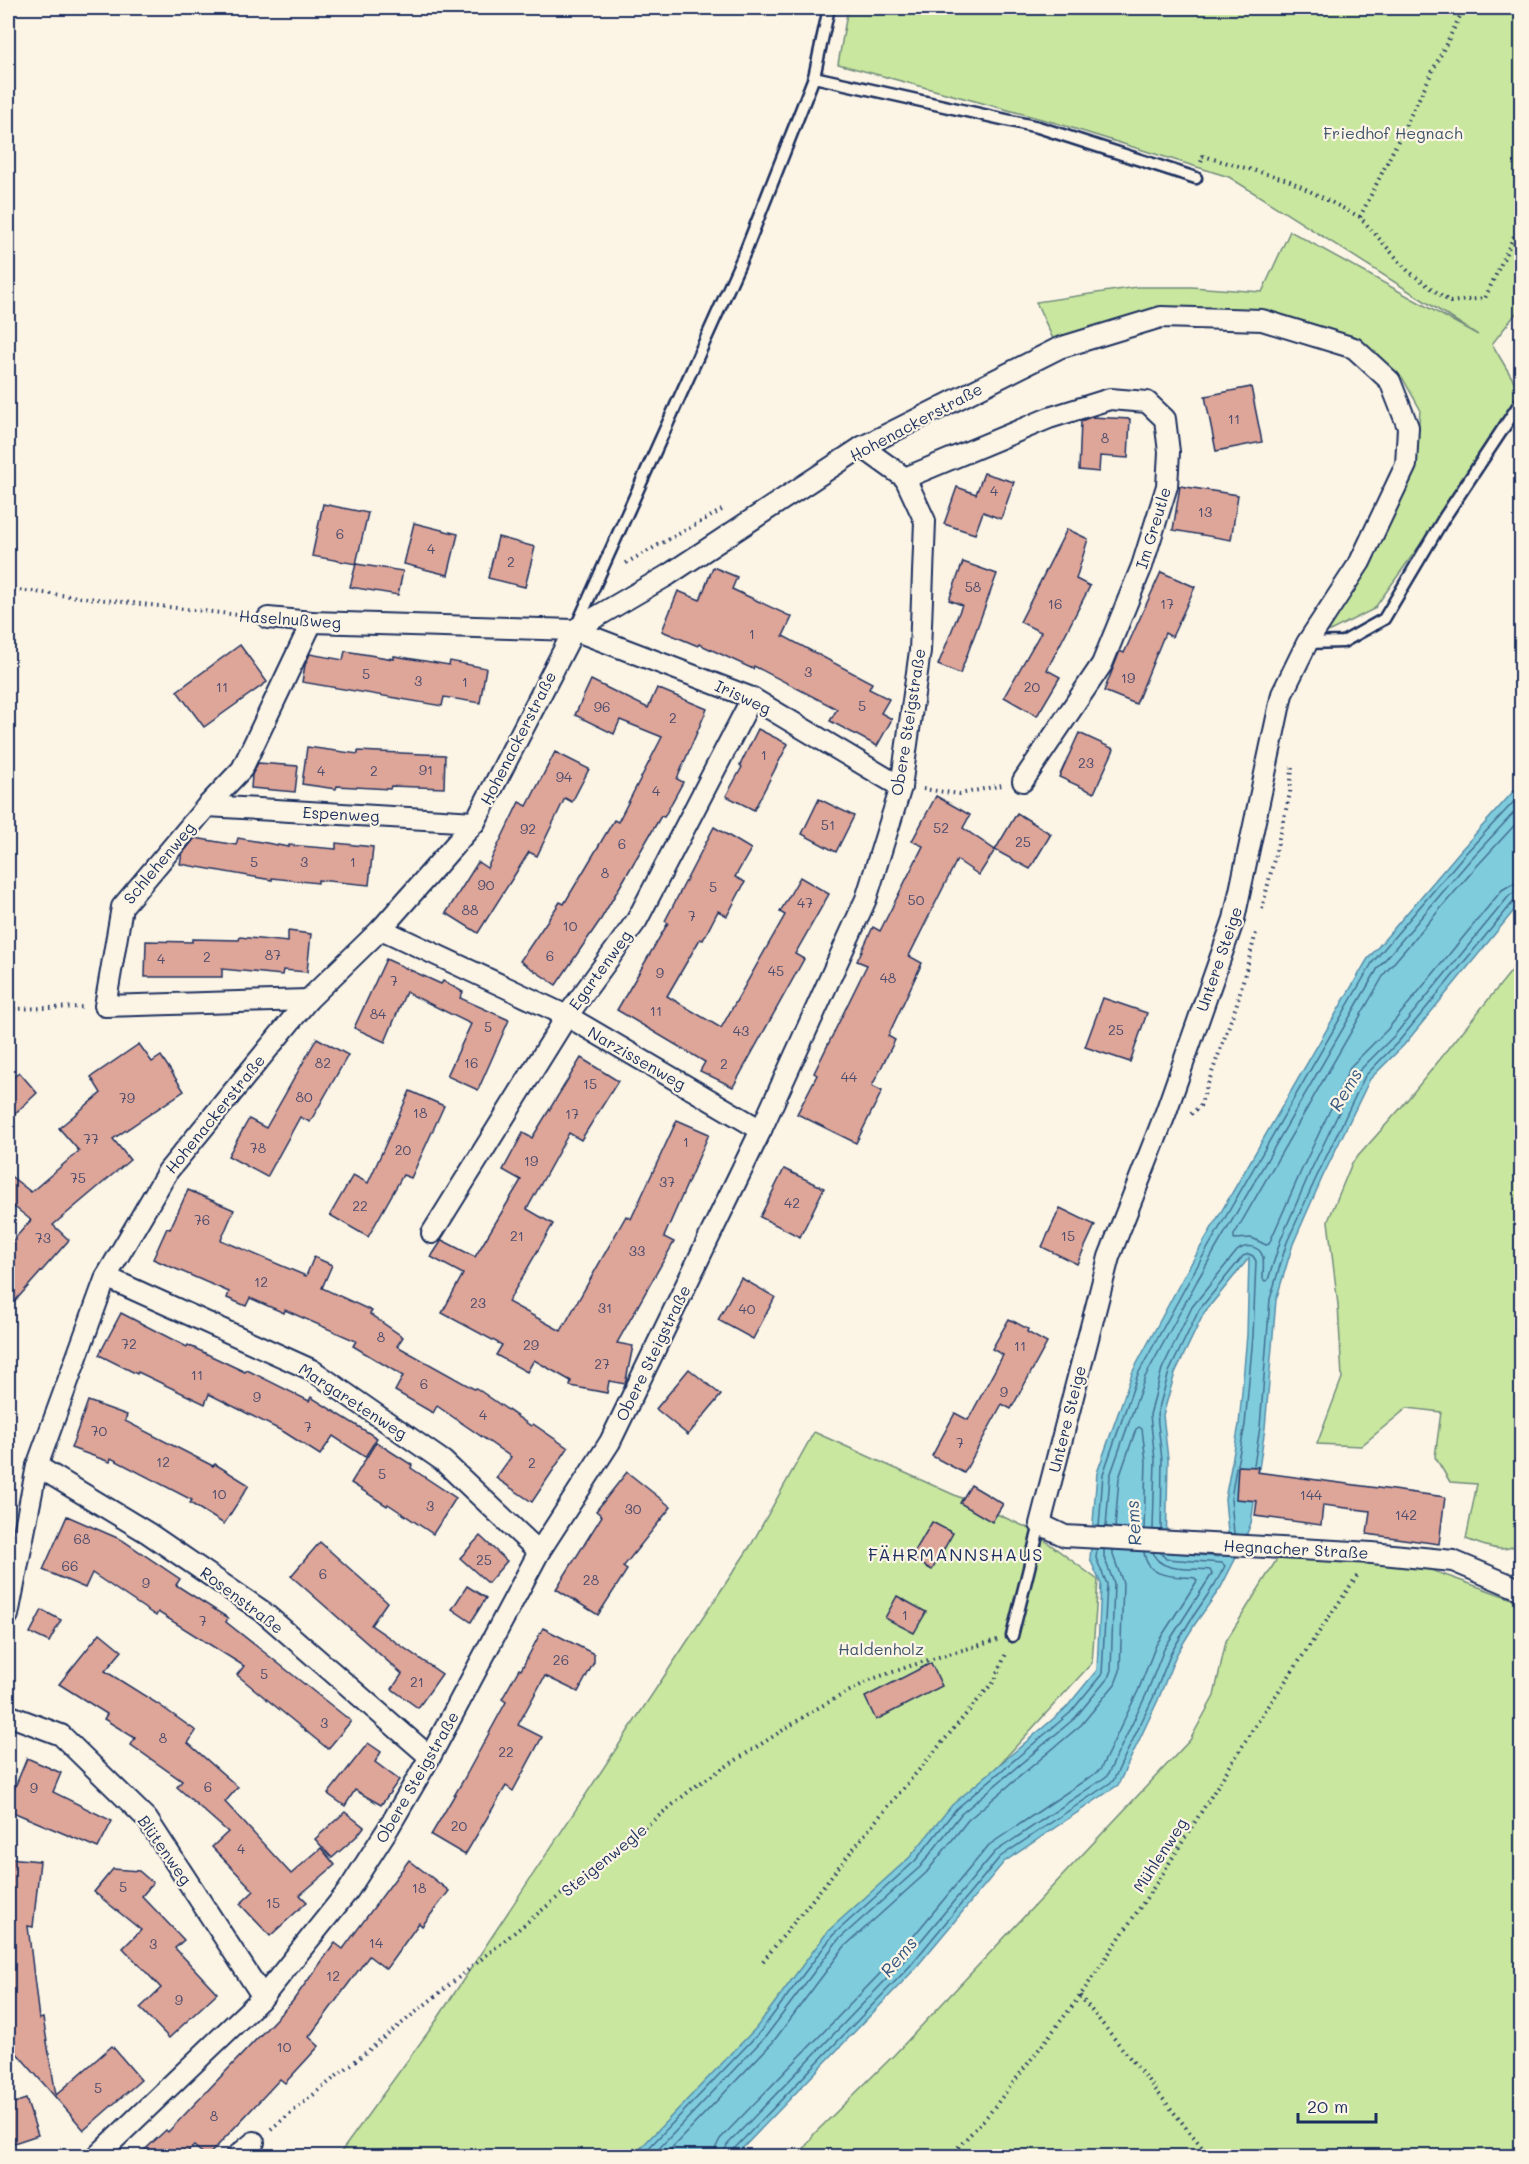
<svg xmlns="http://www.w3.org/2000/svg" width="1529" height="2164" font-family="Mali,sans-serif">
<rect width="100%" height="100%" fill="#fcf5e5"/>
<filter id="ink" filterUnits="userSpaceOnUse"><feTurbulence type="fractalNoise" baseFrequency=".0167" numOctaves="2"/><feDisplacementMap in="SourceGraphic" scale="12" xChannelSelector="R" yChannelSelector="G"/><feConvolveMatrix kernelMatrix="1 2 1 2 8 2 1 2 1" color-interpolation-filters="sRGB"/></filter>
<g filter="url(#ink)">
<!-- green -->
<g fill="#c9e79e" stroke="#728b7e" stroke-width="1.5">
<polygon points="848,8 1521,8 1521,307 1492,344 1521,393 1440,517 1374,609 1314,639 1416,464 1420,409 1403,379 1355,338 1281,316 1229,309 1164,311 1055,343 1036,302 1137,287 1191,287 1262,292 1290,231 1478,335 1229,177 1056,123 838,64"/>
<path d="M1521,959L1522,1539C1508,1558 1483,1545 1466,1539L1477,1484L1450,1482L1435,1457L1441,1412L1407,1408L1361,1446L1317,1444L1342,1378L1338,1305L1328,1221L1352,1163L1399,1110Z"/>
<polygon points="814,1432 1028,1528 1098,1580 1092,1663 872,1904 656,2156 338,2156 434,2024 751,1545"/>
<polygon points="1277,1559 1411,1563 1521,1602 1521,2156 799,2156 814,2134 894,2055 1190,1740 1214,1696 1226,1641"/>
</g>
<!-- water -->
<path fill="#7fccdd" stroke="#578daa" stroke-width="1.5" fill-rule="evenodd" d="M1521,783V902L1404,1045L1370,1079L1322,1178L1293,1244L1276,1300L1265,1428L1251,1523L1243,1544L1221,1587L1195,1624L1176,1655L1158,1700L1118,1785L1004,1862L913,1971L735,2156H633L756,2028L828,1931L910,1857L952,1805L1066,1708L1097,1670L1101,1584L1090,1559L1097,1473L1133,1371L1185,1274L1367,960L1460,851ZM1249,1258L1247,1335L1239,1425L1225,1499L1228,1532L1219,1557L1166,1552L1168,1459L1163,1415L1175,1373L1204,1313Z"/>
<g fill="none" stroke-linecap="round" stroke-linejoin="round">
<!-- shore -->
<g stroke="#436e91" stroke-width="1.5">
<polyline points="1522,817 1477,866 1385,973 1234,1235 1234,1239 1252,1238 1266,1245 1269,1244 1302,1169 1351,1066 1387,1030 1502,890 1512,884 1522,882"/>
<polyline points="1254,1465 1260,1427 1270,1299 1287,1242 1317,1176 1365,1076 1399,1041 1514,901 1522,899"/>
<polyline points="1099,1527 1103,1474 1138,1374 1191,1277 1372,963 1464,855 1522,793"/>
<polyline points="1106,1527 1110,1476 1145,1377 1197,1281 1378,968 1470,860 1522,804"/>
<polyline points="1115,1528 1119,1478 1136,1429 1139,1427 1142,1429 1146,1461 1144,1529"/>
<path d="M1153,1530L1155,1460L1150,1415L1162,1369L1192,1307L1237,1251C1246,1244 1259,1245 1263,1257C1264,1264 1263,1272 1263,1279L1265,1281L1268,1280L1281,1239L1310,1172L1359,1071L1394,1036L1509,896L1515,892L1522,891"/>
<polyline points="1161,1530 1162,1460 1157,1415 1169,1372 1199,1310 1243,1256 1249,1254 1253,1256 1256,1261 1253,1336 1245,1425 1237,1465"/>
<polyline points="1234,1534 1231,1499 1236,1467"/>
<polyline points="641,2156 760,2032 833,1935 915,1861 956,1809 1070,1713 1102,1674 1107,1584 1096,1558 1097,1549"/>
<polyline points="652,2156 766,2036 838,1940 920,1867 961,1814 1075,1718 1108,1678 1111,1670 1114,1583 1104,1557 1104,1549"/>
<polyline points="664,2156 773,2042 845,1946 926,1873 968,1820 1081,1725 1115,1684 1120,1671 1123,1583 1113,1555 1113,1550"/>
<path d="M714,2156L716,2147L720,2139L897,1956L989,1845L1100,1770L1138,1691L1156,1645L1197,1581L1195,1578C1174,1576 1147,1579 1144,1552"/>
<path d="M723,2156L727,2145L903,1962L995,1852L1107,1776L1146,1695L1164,1649L1212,1574L1210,1570C1193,1568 1158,1573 1153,1552"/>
<polyline points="731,2156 733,2150 909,1967 1000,1857 1113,1781 1153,1698 1171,1653 1190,1621 1215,1584 1225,1566 1222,1563 1166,1559 1161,1553"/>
</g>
</g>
<!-- building -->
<g fill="#dea599" stroke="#1b2f5e" stroke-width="1.5">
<polygon points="1251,387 1262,442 1216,451 1205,396"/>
<polygon points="1091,417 1130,419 1128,458 1100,456 1099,472 1079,470 1081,421"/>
<polygon points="984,473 1014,482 1001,519 983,512 975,534 944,524 957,487 976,494"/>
<polygon points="1180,486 1238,495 1231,540 1173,530"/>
<polygon points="323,504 368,513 356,564 312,556"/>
<polygon points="414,523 458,534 448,575 404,564"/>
<polygon points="1067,529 1088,539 1076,579 1090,586 1047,670 1060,677 1037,716 1004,697 1041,632 1020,622"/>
<polygon points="498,537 535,547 525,587 488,578"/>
<polygon points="963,562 997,574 960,674 938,665 962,605 949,600"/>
<polygon points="356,564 403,571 398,595 350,587"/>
<polygon points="713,567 737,577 732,589 792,617 783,636 872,683 869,689 889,699 881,713 892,719 877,746 830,721 837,709 754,666 753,669 699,644 698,646 662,631 678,591 700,600"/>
<polygon points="1161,572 1195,587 1172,637 1165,633 1136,704 1104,691 1120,651 1124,653"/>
<polygon points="240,645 267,682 204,727 177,691"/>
<polygon points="345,651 394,659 394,656 449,665 450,661 486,668 480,703 444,697 442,706 302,682 305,665 310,654 343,660"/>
<polygon points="591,680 648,708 657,688 707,709 677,779 683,782 664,817 661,816 601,919 556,985 520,961 560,902 564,904 614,820 618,822 662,737 620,720 614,734 575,715"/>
<polygon points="758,729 788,744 754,810 726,796 742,767 740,765"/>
<polygon points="1079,733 1114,749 1094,793 1059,777"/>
<polygon points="307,747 358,754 358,751 445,755 444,788 391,786 390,789 337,786 336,789 302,784"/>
<polygon points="555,752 589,769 572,802 565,798 537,856 529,852 478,933 446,913 478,862 487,868 519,802 527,806"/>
<polygon points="258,763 298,766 295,792 251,788 252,775"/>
<polygon points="936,796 970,815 963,828 995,850 979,875 957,860 909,956 922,963 888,1036 895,1040 872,1086 882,1091 856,1143 797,1114 817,1075 814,1073 867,965 857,961 873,927 880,931 923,846 912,841"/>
<polygon points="819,799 854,816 836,852 802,834"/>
<polygon points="1017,813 1051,834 1030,869 995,850"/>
<polygon points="714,827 751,849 735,877 745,882 727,916 718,911 703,940 700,939 667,996 721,1028 785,915 780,912 800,877 829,894 795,954 804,959 733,1087 700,1071 705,1062 617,1010 668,923 665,921"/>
<polygon points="195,838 236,845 238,838 289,847 289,845 336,849 336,843 373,847 369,885 318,880 318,883 272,878 272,880 180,864 182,854"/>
<polygon points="288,931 311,934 307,972 283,970 282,975 222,969 222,977 145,977 146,941 192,942 192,939 239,940 240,937 288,942"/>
<polygon points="386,959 441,984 443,981 463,992 460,998 509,1020 478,1090 447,1076 471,1024 406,992 385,1042 354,1028"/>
<polygon points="1103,998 1147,1013 1130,1062 1085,1047"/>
<polygon points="317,1038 348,1055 310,1122 300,1117 267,1177 228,1156 249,1119 266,1128"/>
<polygon points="139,1044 152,1062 161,1056 184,1091 113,1139 130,1160 53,1225 69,1240 8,1309 8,1246 31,1220 8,1202 8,1174 31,1192 79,1151 59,1128 101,1093 91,1077"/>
<polygon points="581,1058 618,1081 581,1140 569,1133 527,1209 553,1224 508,1302 561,1331 626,1216 631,1219 677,1120 709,1134 664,1237 674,1242 617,1343 633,1346 626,1380 625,1384 609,1381 607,1393 570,1386 571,1381 534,1360 527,1372 496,1355 502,1345 442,1313 463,1274 431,1257 442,1240 475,1257 521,1180 503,1170 523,1133 532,1138"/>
<polygon points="19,1072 37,1093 8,1120 8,1083"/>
<polygon points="410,1091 444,1106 411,1178 403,1175 368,1237 330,1215 353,1175 368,1183"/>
<polygon points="784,1169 824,1188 800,1237 760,1217"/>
<polygon points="188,1190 234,1210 221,1240 306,1276 314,1257 332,1265 322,1288 372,1311 370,1314 403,1337 397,1346 474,1389 476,1388 531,1426 533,1424 568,1448 532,1502 496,1478 511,1457 437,1406 433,1413 395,1391 403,1376 353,1346 356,1341 285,1310 284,1313 250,1298 246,1306 227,1298 229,1292 153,1259 167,1228 170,1229"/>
<polygon points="1060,1208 1095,1225 1077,1264 1042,1247"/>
<polygon points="741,1278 775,1297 753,1339 718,1320"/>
<polygon points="121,1313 187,1347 188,1345 245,1372 247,1370 309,1401 311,1397 377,1438 365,1457 333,1436 320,1455 284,1432 209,1394 205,1404 138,1372 137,1374 99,1355"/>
<polygon points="1009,1319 1028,1329 1027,1332 1047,1343 1011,1409 1002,1404 964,1473 932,1456 955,1413 968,1420 1003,1355 992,1349"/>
<polygon points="689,1369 721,1395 688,1435 656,1409"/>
<polygon points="88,1401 127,1415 125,1421 213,1466 215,1464 249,1485 224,1524 190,1503 192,1500 111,1458 110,1462 71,1448"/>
<polygon points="376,1442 412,1465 411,1468 456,1498 433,1534 388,1504 387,1506 351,1483"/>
<polygon points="1238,1466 1258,1467 1257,1472 1445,1497 1439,1544 1367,1534 1370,1511 1323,1505 1321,1525 1255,1516 1257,1501 1236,1499"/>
<polygon points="627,1472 671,1507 623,1567 627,1570 598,1615 556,1589 602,1516 596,1511"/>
<polygon points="971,1485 1003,1504 992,1522 960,1503"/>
<polygon points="67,1516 122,1540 180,1579 176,1585 228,1618 226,1622 351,1721 328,1749 237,1675 244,1666 158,1612 156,1616 92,1573 85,1588 43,1570"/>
<polygon points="932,1522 953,1533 932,1570 911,1558"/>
<polygon points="480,1536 507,1561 488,1583 460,1558"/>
<polygon points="320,1542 387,1602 371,1625 442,1674 418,1708 392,1689 402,1674 291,1576"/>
<polygon points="467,1586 486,1598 471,1622 452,1609"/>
<polygon points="897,1596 926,1612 914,1633 885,1618"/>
<polygon points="42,1610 61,1620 49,1642 30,1633"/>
<polygon points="543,1628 594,1654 594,1662 578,1692 545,1676 518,1725 542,1737 513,1791 506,1786 465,1855 431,1835 464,1779 506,1702 502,1699 519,1669 521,1670"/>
<polygon points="100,1633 122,1651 105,1671 158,1704 196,1731 188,1743 238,1787 225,1802 291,1874 321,1848 335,1865 300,1895 307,1902 270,1936 240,1904 254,1891 212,1847 228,1832 177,1787 182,1781 131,1745 135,1738 104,1719 107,1714 59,1684"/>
<polygon points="931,1663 942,1686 876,1720 865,1697"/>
<polygon points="368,1743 381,1752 375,1762 399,1780 381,1805 355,1790 345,1806 328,1794"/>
<polygon points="27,1758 61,1773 53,1792 112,1821 98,1848 8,1810 8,1804"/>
<polygon points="345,1812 364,1827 357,1836 332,1858 315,1839"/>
<polygon points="8,1858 40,1861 33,1927 28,1926 39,2019 43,2018 56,2095 112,2046 141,2080 84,2130 8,2043"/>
<polygon points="409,1860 449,1891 422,1926 419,1923 386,1969 369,1956 309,2037 319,2046 285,2083 280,2079 207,2157 194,2146 182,2157 137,2157 166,2130 168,2132 292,2002 335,1943 343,1949"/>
<polygon points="113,1869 139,1871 153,1883 142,1896 184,1940 175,1948 217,1993 169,2038 140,2008 161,1988 123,1948 141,1930 94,1892"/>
<polygon points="26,2099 38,2135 8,2145 8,2105"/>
</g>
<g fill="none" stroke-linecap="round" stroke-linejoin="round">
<defs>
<g id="lane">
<polyline points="814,77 1038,127 1196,178"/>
<polyline points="576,627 745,252 814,77 829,8"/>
<polyline points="1307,643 1343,642 1384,619 1444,518 1522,400"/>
<polyline points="1012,1636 1040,1524"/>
</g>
<g id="street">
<polyline points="905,478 1049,418 1110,399 1147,402 1165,419 1169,452 1167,486 1142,566 1102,664 1023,781"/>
<polyline points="268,618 312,622 574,630 752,698 901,787"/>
<polyline points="207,806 475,822"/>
<polyline points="381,929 567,1016 761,1130"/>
<polyline points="308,1000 105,1006 122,907 207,806 242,769 312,622"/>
<polyline points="432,1233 567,1016 637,920 752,698"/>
<polyline points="106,1277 312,1370 443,1461 539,1552"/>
<polyline points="37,1466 148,1533 262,1611 430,1757"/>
<polyline points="8,1615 37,1466 106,1277 168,1171 308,1000 381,929 475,822 574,630 668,575 862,447 1059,348 1161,317 1262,320 1354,348 1390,381 1408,427 1406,465 1360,562 1307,643 1282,694 1234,919 1166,1112 1109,1257 1040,1524 1065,1536 1372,1553 1453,1561 1522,1590"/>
<polyline points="8,1715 61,1735 147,1819 263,1997"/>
<polyline points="97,2156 263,1997 348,1891 389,1827 430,1757 539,1552 610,1442 761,1130 866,899 901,787 920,651 925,521 905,478 862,447"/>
<polyline points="237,2156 254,2142"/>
</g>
</defs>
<!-- lane casing -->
<use href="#lane" stroke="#1b2f5e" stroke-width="15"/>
<!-- street casing -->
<use href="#street" stroke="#1b2f5e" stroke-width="24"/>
<!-- path -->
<g stroke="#1b2f5e" stroke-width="4" stroke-dasharray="1.5 4.5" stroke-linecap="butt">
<polyline points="1201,162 1203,156 1288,180 1360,217 1408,271 1450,302 1485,298 1522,219"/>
<polyline points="1360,217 1464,8"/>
<polyline points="626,563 722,510"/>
<polyline points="8,589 248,616"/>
<polyline points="923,789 960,794 1002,785"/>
<polyline points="1262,909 1290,793 1292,767"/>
<polyline points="8,1009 85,1007"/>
<polyline points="1191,1114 1200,1106 1237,1003 1256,933"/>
<polyline points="763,1961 874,1823 995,1680 1007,1651"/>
<polyline points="1080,1996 1209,2156"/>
<polyline points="271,2129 697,1785 816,1709 872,1679 925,1661 997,1640"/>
<polyline points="950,2156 989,2114 1080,1996 1158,1881 1255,1726 1359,1573"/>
</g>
<!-- lane -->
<use href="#lane" stroke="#fcf5e5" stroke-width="10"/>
<!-- street -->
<use href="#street" stroke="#fcf5e5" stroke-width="20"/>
</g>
</g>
<g text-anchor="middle" stroke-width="4.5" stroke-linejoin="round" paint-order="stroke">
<!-- number labels -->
<g font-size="14" fill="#4c4c6d">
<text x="1234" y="424">11</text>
<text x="1105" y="443">8</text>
<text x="994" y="496">4</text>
<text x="1205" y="517">13</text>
<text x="340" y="539">6</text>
<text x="431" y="554">4</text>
<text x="511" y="567">2</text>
<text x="973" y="592">58</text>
<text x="1055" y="609">16</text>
<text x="1167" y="609">17</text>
<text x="752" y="639">1</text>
<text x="808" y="677">3</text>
<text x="366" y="679">5</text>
<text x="1128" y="683">19</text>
<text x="418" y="686">3</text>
<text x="465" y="687">1</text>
<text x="222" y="692">11</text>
<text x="1032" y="692">20</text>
<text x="862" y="711">5</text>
<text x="602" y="712">96</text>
<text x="673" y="723">2</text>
<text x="764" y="760">1</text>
<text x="1086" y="768">23</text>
<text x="426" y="775">91</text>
<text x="321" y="776">4</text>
<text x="374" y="776">2</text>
<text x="564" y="782">94</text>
<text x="656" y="796">4</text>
<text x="828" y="830">51</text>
<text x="941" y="833">52</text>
<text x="528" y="834">92</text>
<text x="1023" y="847">25</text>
<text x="622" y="849">6</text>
<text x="254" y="867">5</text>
<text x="304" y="867">3</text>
<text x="353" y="867">1</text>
<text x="605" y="878">8</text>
<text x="486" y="890">90</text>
<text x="713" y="892">5</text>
<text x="916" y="905">50</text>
<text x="805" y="908">47</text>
<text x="470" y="915">88</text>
<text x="692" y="921">7</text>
<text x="570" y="931">10</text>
<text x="273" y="960">87</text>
<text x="550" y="961">6</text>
<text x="207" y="962">2</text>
<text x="161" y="964">4</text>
<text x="776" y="976">45</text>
<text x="660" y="978">9</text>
<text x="888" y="983">48</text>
<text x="394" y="986">7</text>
<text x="656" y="1016">11</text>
<text x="378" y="1019">84</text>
<text x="488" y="1032">5</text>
<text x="1116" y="1035">25</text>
<text x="741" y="1036">43</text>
<text x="323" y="1068">82</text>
<text x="471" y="1068">16</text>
<text x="724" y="1069">2</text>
<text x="849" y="1082">44</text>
<text x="590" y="1089">15</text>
<text x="304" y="1102">80</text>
<text x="127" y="1103">79</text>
<text x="420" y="1118">18</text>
<text x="572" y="1119">17</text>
<text x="91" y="1144">77</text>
<text x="686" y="1147">1</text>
<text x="258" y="1153">78</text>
<text x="403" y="1155">20</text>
<text x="531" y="1166">19</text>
<text x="78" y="1183">75</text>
<text x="667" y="1187">37</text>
<text x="792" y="1208">42</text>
<text x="360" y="1211">22</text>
<text x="202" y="1225">76</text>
<text x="517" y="1241">21</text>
<text x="1068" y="1241">15</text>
<text x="43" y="1243">73</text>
<text x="637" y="1256">33</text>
<text x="261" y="1287">12</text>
<text x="478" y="1308">23</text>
<text x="605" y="1313">31</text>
<text x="747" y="1314">40</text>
<text x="381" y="1342">8</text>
<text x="129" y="1349">72</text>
<text x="531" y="1350">29</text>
<text x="1020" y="1351">11</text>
<text x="602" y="1369">27</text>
<text x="197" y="1380">11</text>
<text x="424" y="1389">6</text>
<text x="1004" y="1397">9</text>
<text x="257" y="1402">9</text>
<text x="483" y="1420">4</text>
<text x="308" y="1432">7</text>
<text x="99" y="1436">70</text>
<text x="960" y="1448">7</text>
<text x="163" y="1467">12</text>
<text x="532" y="1468">2</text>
<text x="382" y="1479">5</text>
<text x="219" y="1499">10</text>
<text x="1311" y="1500">144</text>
<text x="430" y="1511">3</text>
<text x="633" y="1514">30</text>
<text x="1406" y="1520">142</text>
<text x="82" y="1544">68</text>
<text x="484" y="1565">25</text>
<text x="70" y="1571">66</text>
<text x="323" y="1579">6</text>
<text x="591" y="1585">28</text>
<text x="146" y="1588">9</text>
<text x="905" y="1620">1</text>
<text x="203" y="1626">7</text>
<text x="561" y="1665">26</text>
<text x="264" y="1679">5</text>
<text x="417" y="1687">21</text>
<text x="324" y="1728">3</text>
<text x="163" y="1743">8</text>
<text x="506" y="1757">22</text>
<text x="208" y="1792">6</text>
<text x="34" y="1793">9</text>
<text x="459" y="1831">20</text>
<text x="241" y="1854">4</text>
<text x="123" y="1892">5</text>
<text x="419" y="1893">18</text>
<text x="273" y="1908">15</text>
<text x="376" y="1948">14</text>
<text x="153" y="1949">3</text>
<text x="333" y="1981">12</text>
<text x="179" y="2005">9</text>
<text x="284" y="2052">10</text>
<text x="98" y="2093">5</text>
<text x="214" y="2121">8</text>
</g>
<!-- park labels -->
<g font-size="16" fill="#3e546b" stroke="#fcf5e5">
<text x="1393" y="139">Friedhof Hegnach</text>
<text x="881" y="1655">Haldenholz</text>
</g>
<!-- street labels -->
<g font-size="16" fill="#1b2f5e" stroke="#fcf5e5">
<text transform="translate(916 422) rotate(-28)" y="6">Hohenackerstraße</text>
<text transform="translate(1153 528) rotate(-73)" y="6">Im Greutle</text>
<text transform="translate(290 619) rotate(4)" y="6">Haselnußweg</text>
<text transform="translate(743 697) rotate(25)" y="6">Irisweg</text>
<text transform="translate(908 722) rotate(-81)" y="6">Obere Steigstraße</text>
<text transform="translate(518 738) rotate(-63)" y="6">Hohenackerstraße</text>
<text transform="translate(341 814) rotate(3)" y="6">Espenweg</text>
<text transform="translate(159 863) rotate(-50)" y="6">Schlehenweg</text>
<text transform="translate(1219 959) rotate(-71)" y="6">Untere Steige</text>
<text transform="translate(600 970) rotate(-54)" y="6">Egartenweg</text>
<text transform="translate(637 1058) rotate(30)" y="6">Narzissenweg</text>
<text transform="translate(215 1114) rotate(-51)" y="6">Hohenackerstraße</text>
<text transform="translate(653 1353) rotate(-64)" y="6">Obere Steigstraße</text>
<text transform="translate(353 1401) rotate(33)" y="6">Margaretenweg</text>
<text transform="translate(1067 1419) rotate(-76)" y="6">Untere Steige</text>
<text transform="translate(1296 1549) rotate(3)" y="6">Hegnacher Straße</text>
<text transform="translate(242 1600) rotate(37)" y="6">Rosenstraße</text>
<text transform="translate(417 1777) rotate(-60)" y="6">Obere Steigstraße</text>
<text transform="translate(165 1850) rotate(55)" y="6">Blütenweg</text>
<text transform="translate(1160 1855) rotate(-57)" y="6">Mühlenweg</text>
<text transform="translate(604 1860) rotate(-39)" y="6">Steigenwegle</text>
</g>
<!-- water labels -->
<g font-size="18" font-style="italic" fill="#34567e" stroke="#fcf5e5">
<text transform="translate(1346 1090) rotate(-59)" y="6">Rems</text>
<text transform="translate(1134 1523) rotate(-94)" y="6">Rems</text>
<text transform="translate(899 1957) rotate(-50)" y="6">Rems</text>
</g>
<!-- neighbourhood labels -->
<g font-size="18" letter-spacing="1.5" fill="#1b2f5e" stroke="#fcf5e5">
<text x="956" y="1561">FÄHRMANNSHAUS</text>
</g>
</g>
<!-- margin -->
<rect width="1529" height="2164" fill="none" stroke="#fcf5e5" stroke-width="30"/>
<rect x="15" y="15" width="1499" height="2134" fill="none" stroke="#1b2f5e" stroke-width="2" filter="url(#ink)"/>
<!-- scale -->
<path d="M1298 2113v9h78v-9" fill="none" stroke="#1b2f5e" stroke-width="3"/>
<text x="1307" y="2113" font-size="18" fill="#1b2f5e" stroke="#fcf5e5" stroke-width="4.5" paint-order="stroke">20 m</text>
</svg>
